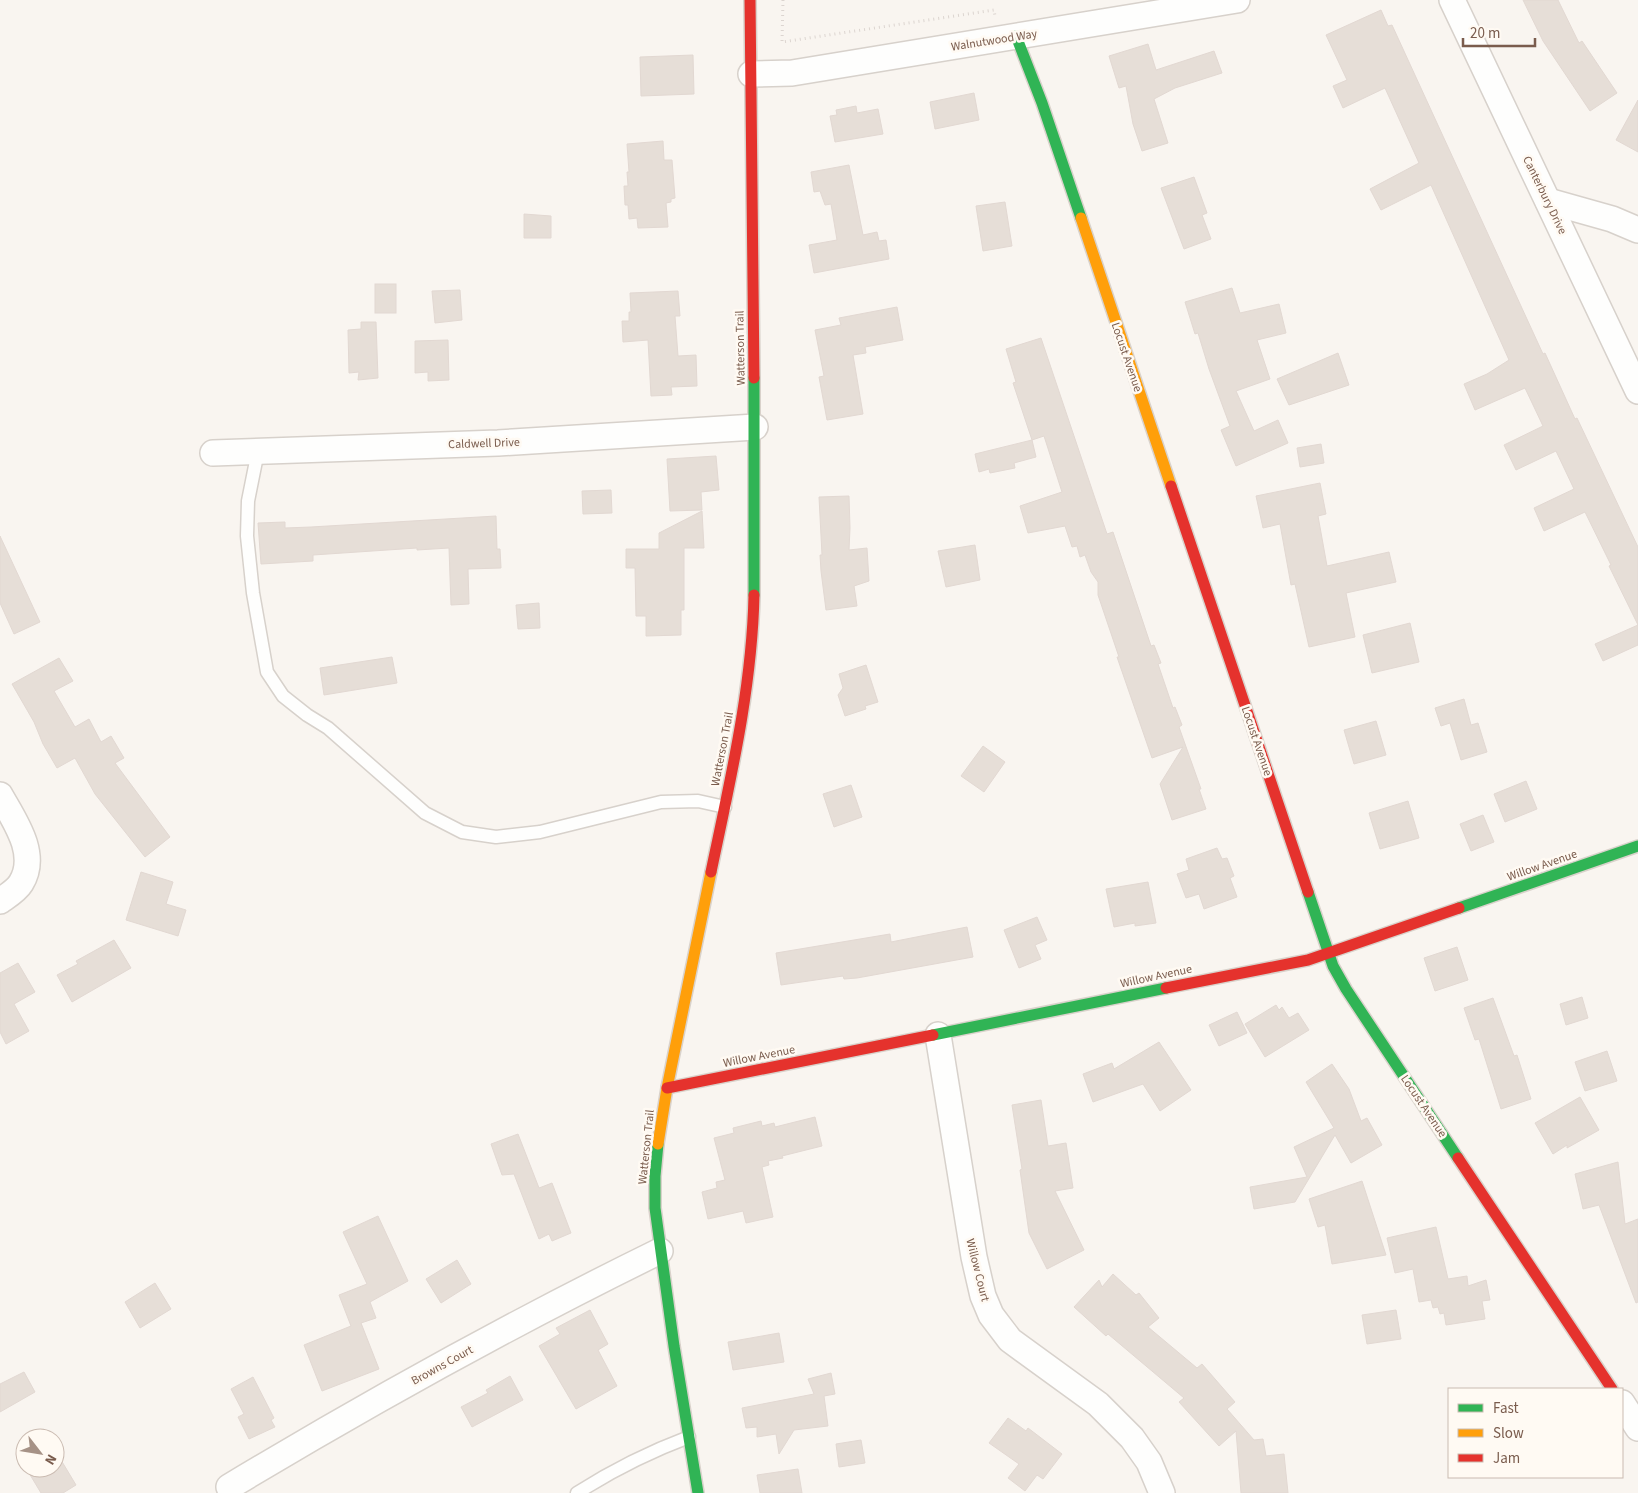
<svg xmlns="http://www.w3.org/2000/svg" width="1638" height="1493" font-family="'Source Sans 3',sans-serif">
<rect width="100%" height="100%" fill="#f9f5f0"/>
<!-- building -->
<g fill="#e6ded7" stroke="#e2d8d2">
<polygon points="1523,0 1558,0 1579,43 1582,41 1617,93 1590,111 1543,41"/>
<polygon points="1381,10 1388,26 1392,25 1543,354 1545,353 1575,419 1577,418 1638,547 1638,645 1603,661 1595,644 1638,625 1609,566 1611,565 1585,512 1544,531 1534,508 1574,489 1556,451 1516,470 1504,445 1543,426 1525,388 1475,410 1464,384 1487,374 1509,360 1431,185 1381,210 1370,189 1419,163 1385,88 1343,108 1333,86 1347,80 1326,35"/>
<polygon points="1148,44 1156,70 1214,51 1222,73 1175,88 1154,99 1168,143 1142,151 1133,124 1126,86 1119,88 1109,56"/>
<polygon points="693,55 694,94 641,96 640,57"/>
<polygon points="974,93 979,120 935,129 930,102"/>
<polygon points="1638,100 1638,152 1616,140"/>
<polygon points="856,106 857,113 878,109 883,134 835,142 830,116 837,115 836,110"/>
<polygon points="663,141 664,160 672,160 675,198 671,199 671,202 666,203 668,227 638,228 637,218 629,219 628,205 625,205 624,186 628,186 627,172 629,172 627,144"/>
<polygon points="849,165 863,235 877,232 879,241 886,240 889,259 814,273 809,245 837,240 831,204 825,205 820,191 814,192 811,172"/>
<polygon points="1194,177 1207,213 1202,215 1211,239 1184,249 1161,188"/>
<polygon points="1005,202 1012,246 983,251 976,206"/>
<polygon points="524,214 551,216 551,238 524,238"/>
<rect x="375" y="284" width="21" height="29"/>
<polygon points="1232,288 1240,313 1279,304 1286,333 1257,340 1270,379 1236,391 1254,431 1278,420 1288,443 1236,466 1221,430 1230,426 1209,369 1198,333 1195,334 1185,302"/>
<polygon points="460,290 462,320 435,323 432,291"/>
<polygon points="678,291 680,316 675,316 678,356 696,355 697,386 671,387 672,395 651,396 648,340 623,342 622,321 629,321 629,312 631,312 630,293"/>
<polygon points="897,307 903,340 865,347 866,353 853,355 863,414 827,420 819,377 824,376 815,330 841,325 839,318"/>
<polygon points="361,322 376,322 378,378 358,380 359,372 349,373 348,330 361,329"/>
<polygon points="1041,338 1107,534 1113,532 1151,646 1154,645 1161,663 1158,664 1173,708 1175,707 1182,725 1179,727 1201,789 1199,789 1206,809 1172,820 1160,784 1183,747 1152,758 1117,657 1119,657 1098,595 1098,582 1091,572 1085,555 1080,557 1077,546 1072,547 1065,526 1028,533 1020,506 1062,492 1044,436 1032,440 1013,383 1016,382 1006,349"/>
<polygon points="448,340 449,380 428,381 428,372 415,373 415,341"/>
<polygon points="1338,353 1349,385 1289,405 1277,379"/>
<polygon points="1032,440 1036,457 1014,463 1015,468 990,473 989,469 979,472 975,454"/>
<polygon points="1321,444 1324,463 1300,467 1297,448"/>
<polygon points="716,456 719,490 701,492 702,510 670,511 667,459"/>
<polygon points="1320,483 1326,514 1318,516 1327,566 1389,552 1396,582 1346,593 1355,637 1309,647 1295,584 1291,585 1280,524 1263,528 1256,496"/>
<polygon points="611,490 612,513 583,514 582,491"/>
<polygon points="849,496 850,528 849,550 867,548 869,581 854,586 857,606 826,610 821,571 820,555 822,555 819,497"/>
<polygon points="702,511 704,548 684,548 684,610 681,610 681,635 646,636 646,616 636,616 635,568 626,568 626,549 659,549 659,533"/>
<polygon points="496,516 497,549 500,549 501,568 468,569 469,604 451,605 449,548 417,550 417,548 313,555 313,561 261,564 258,523 285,522 285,528 311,527"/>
<polygon points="0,536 40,622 14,634 0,603"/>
<polygon points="975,545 980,580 946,587 938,551"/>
<polygon points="539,603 540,628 518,629 516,605"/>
<polygon points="1410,623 1419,662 1372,673 1363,635"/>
<polygon points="392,657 397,683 324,695 320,668"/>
<polygon points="59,658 73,681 54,691 75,727 89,719 101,742 111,736 124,758 115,763 170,837 145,857 95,794 75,758 57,768 43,744 34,722 12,684"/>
<polygon points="866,665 878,702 865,706 866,709 845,716 838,695 843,688 839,674"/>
<polygon points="1464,699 1471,725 1478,723 1487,752 1461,760 1450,723 1441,726 1435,708"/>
<polygon points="1376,721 1386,755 1354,764 1344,730"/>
<polygon points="983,746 1005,762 984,792 961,776"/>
<polygon points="1526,781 1537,809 1505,822 1494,794"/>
<polygon points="851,785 862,817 834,827 823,794"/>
<polygon points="1408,801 1419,838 1380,849 1369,813"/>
<polygon points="1483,815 1494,842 1471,851 1460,824"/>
<polygon points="1217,848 1222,859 1227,858 1234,876 1230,878 1237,897 1204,909 1199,894 1186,898 1177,874 1189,870 1186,859"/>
<polygon points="141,872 173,882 166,904 186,910 178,936 126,920"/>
<polygon points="1148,882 1156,923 1135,926 1135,923 1114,927 1106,889"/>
<polygon points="1037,917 1047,940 1035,945 1041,959 1019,968 1004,930"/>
<polygon points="967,927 973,957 857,978 844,979 843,976 781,985 776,953 890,934 891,942"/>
<polygon points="114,940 131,968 72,1002 57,975 78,964 76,961"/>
<polygon points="1457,947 1468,980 1435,991 1424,958"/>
<polygon points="18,963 35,992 14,1004 29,1031 6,1044 0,1032 0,973"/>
<polygon points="1582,997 1588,1018 1566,1025 1560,1004"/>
<polygon points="1493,998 1514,1056 1517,1055 1531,1099 1501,1109 1479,1039 1475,1040 1464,1008"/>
<polygon points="1276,1005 1279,1010 1282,1007 1289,1018 1298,1013 1309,1030 1265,1057 1245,1024"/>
<polygon points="1237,1012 1247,1033 1219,1046 1209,1025"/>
<polygon points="1159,1042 1191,1090 1160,1111 1143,1084 1093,1102 1083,1074 1112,1063 1114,1069"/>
<polygon points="1607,1051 1617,1081 1585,1091 1575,1062"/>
<polygon points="1332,1064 1349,1089 1361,1121 1367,1118 1382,1145 1351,1163 1335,1135 1295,1202 1254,1209 1250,1187 1307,1177 1294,1147 1334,1128 1306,1082"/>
<polygon points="1580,1097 1599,1130 1567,1148 1567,1145 1553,1154 1535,1123"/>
<polygon points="1041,1100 1048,1146 1066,1143 1073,1188 1055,1191 1084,1250 1047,1269 1029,1233 1020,1170 1022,1169 1012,1105"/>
<polygon points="815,1117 822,1146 782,1156 783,1158 768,1161 769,1165 762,1167 773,1217 746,1223 743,1211 708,1219 702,1192 717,1188 716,1182 725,1180 714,1138 734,1133 733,1128 761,1121 762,1126 774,1123 775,1127"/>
<polygon points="518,1134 539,1188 552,1183 571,1233 552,1241 549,1234 539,1239 514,1174 502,1175 491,1144"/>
<polygon points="1618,1162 1625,1224 1638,1219 1638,1302 1636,1303 1599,1205 1583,1209 1575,1174"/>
<polygon points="1362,1181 1386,1255 1332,1264 1325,1225 1318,1227 1309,1199"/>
<polygon points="378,1216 408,1281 370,1302 376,1318 361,1323 379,1369 322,1391 304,1345 351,1326 339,1295 367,1284 343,1232"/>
<polygon points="1436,1227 1448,1279 1467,1276 1468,1286 1486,1280 1490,1300 1482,1301 1485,1319 1446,1325 1444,1313 1440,1314 1438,1307 1433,1308 1431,1300 1419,1302 1413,1269 1395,1273 1387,1238"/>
<polygon points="457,1260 471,1284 441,1303 426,1279"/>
<polygon points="1113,1274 1136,1295 1139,1293 1159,1318 1148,1327 1197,1368 1202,1364 1235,1402 1227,1409 1254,1440 1263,1439 1266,1456 1284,1454 1288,1493 1241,1493 1236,1431 1219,1446 1179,1402 1184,1398 1108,1334 1106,1336 1074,1307 1099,1280 1102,1287"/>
<polygon points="155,1283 171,1309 140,1328 125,1302"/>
<polygon points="590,1310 608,1344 598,1350 617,1386 576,1409 539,1346 560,1334 556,1328"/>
<polygon points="1396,1310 1401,1339 1367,1344 1362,1315"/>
<polygon points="779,1333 784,1362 733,1370 728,1342"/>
<polygon points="24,1372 35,1392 0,1412 0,1384"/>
<polygon points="831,1373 835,1394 824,1396 828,1426 794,1430 779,1454 776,1434 757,1437 757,1427 746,1428 742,1408 814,1394 808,1379"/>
<polygon points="510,1376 523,1400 472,1427 461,1407 488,1393 486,1390"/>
<polygon points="253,1377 274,1418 271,1420 275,1427 249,1439 238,1417 244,1414 231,1389"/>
<polygon points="1008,1418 1026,1431 1028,1428 1062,1454 1043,1479 1037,1475 1025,1491 1008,1478 1019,1464 989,1443"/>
<polygon points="861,1440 865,1463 839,1467 836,1444"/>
<polygon points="55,1450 76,1485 63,1493 41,1493 26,1468 55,1468"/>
<polygon points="798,1469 802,1493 760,1493 757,1475"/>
</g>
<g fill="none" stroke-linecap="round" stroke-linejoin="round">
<defs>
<g id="lane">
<polyline points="258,451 248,501 247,536 253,593 267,672 283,696 307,715 328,728 425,813 462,832 496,837 540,832 661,802 698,801 725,807"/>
<path d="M577,1493C613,1470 649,1452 689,1437"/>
</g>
<g id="street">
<polyline points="1452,0 1638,391"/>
<polyline points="751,74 792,73 1237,0"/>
<polyline points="1548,201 1612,219 1638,230"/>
<polyline points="213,453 498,443 755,427"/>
<path d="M0,795C14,820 39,854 21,883C16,891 7,896 0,901"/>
<polyline points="938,1035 974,1257 983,1296 991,1315 1010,1340 1098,1404 1132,1438 1149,1462 1162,1493"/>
<polyline points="1622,1403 1638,1428"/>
<path d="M229,1487C369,1403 513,1323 660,1251"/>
</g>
<g id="fast">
<polyline points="1016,36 1042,103 1081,218"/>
<polyline points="754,595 754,378"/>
<polyline points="1308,892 1333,966 1346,989 1458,1158"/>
<polyline points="1459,908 1638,846"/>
<polyline points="933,1035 1166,988"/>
<polyline points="658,1144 655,1176 655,1208 674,1346 698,1493"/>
</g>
<g id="slow">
<polyline points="1081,218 1171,486"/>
<polyline points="658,1144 667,1088 711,872"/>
</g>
<g id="jam">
<polyline points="750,0 754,378"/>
<polyline points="1171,486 1308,892"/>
<path d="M711,872C730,781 752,689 754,595"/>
<polyline points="1166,988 1308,960 1459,908"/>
<polyline points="667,1088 933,1035"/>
<polyline points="1458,1158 1612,1389"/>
</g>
</defs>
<!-- lane casing -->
<use href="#lane" stroke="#d7d1cb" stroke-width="15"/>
<!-- street casing -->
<use href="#street" stroke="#d7d1cb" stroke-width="28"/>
<!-- fast casing -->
<use href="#fast" stroke="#d9d2cb" stroke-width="14"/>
<!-- slow casing -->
<use href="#slow" stroke="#d9d2cb" stroke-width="14"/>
<!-- jam casing -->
<use href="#jam" stroke="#d9d2cb" stroke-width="14"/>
<!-- path -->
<polyline stroke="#dcd5d0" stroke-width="3" stroke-dasharray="1 4" stroke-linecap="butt" points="783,0 782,42 994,10 995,16"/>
<!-- lane -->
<use href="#lane" stroke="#fefefd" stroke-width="12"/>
<!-- street -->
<use href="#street" stroke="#fefefd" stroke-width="25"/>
<!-- fast -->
<use href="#fast" stroke="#30b455" stroke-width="11"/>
<!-- slow -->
<use href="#slow" stroke="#ff9f0a" stroke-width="11"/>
<!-- jam -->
<use href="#jam" stroke="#e5322d" stroke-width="11"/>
</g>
<g text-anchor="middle" stroke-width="5" stroke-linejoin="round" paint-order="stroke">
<!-- street labels -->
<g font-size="12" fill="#7a5c4d" stroke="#fffaf3">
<text transform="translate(994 40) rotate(-9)" y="4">Walnutwood Way</text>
<text transform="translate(1545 195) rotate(64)" y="4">Canterbury Drive</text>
<text transform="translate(740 348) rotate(-91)" y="4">Watterson Trail</text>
<text transform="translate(1127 357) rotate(71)" y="4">Locust Avenue</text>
<text transform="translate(484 443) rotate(-2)" y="4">Caldwell Drive</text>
<text transform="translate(1257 741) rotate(71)" y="4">Locust Avenue</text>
<text transform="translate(722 749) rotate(-79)" y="4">Watterson Trail</text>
<text transform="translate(1542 865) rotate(-19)" y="4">Willow Avenue</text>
<text transform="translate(1156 976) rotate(-12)" y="4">Willow Avenue</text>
<text transform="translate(759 1056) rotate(-11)" y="4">Willow Avenue</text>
<text transform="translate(1424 1106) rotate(56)" y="4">Locust Avenue</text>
<text transform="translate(646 1147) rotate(-84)" y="4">Watterson Trail</text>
<text transform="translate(978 1270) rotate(76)" y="4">Willow Court</text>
<text transform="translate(442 1365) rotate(-29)" y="4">Browns Court</text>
</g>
</g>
<!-- legend -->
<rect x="1448" y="1388" width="175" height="90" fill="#fffaf3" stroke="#cabbb1"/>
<rect x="1458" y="1404" width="25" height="8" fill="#30b455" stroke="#cabbb1"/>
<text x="1493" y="1413" font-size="15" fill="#7a5c4d">Fast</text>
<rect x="1458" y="1429" width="25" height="8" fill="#ff9f0a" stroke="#cabbb1"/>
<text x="1493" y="1438" font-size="15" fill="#7a5c4d">Slow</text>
<rect x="1458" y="1454" width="25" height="8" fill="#e5322d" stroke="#cabbb1"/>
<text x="1493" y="1463" font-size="15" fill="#7a5c4d">Jam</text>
<!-- north arrow -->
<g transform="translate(40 1453) rotate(121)"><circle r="24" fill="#fffaf3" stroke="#cabbb1"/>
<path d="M0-4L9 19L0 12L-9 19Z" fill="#a69286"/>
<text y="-8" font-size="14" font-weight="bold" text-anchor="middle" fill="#7a5c4d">N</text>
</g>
<!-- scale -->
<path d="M1463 38v8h72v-8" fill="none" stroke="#7a5c4d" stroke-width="2.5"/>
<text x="1470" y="38" font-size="15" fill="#7a5c4d" stroke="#fffaf3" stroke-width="4" paint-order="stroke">20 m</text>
</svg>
